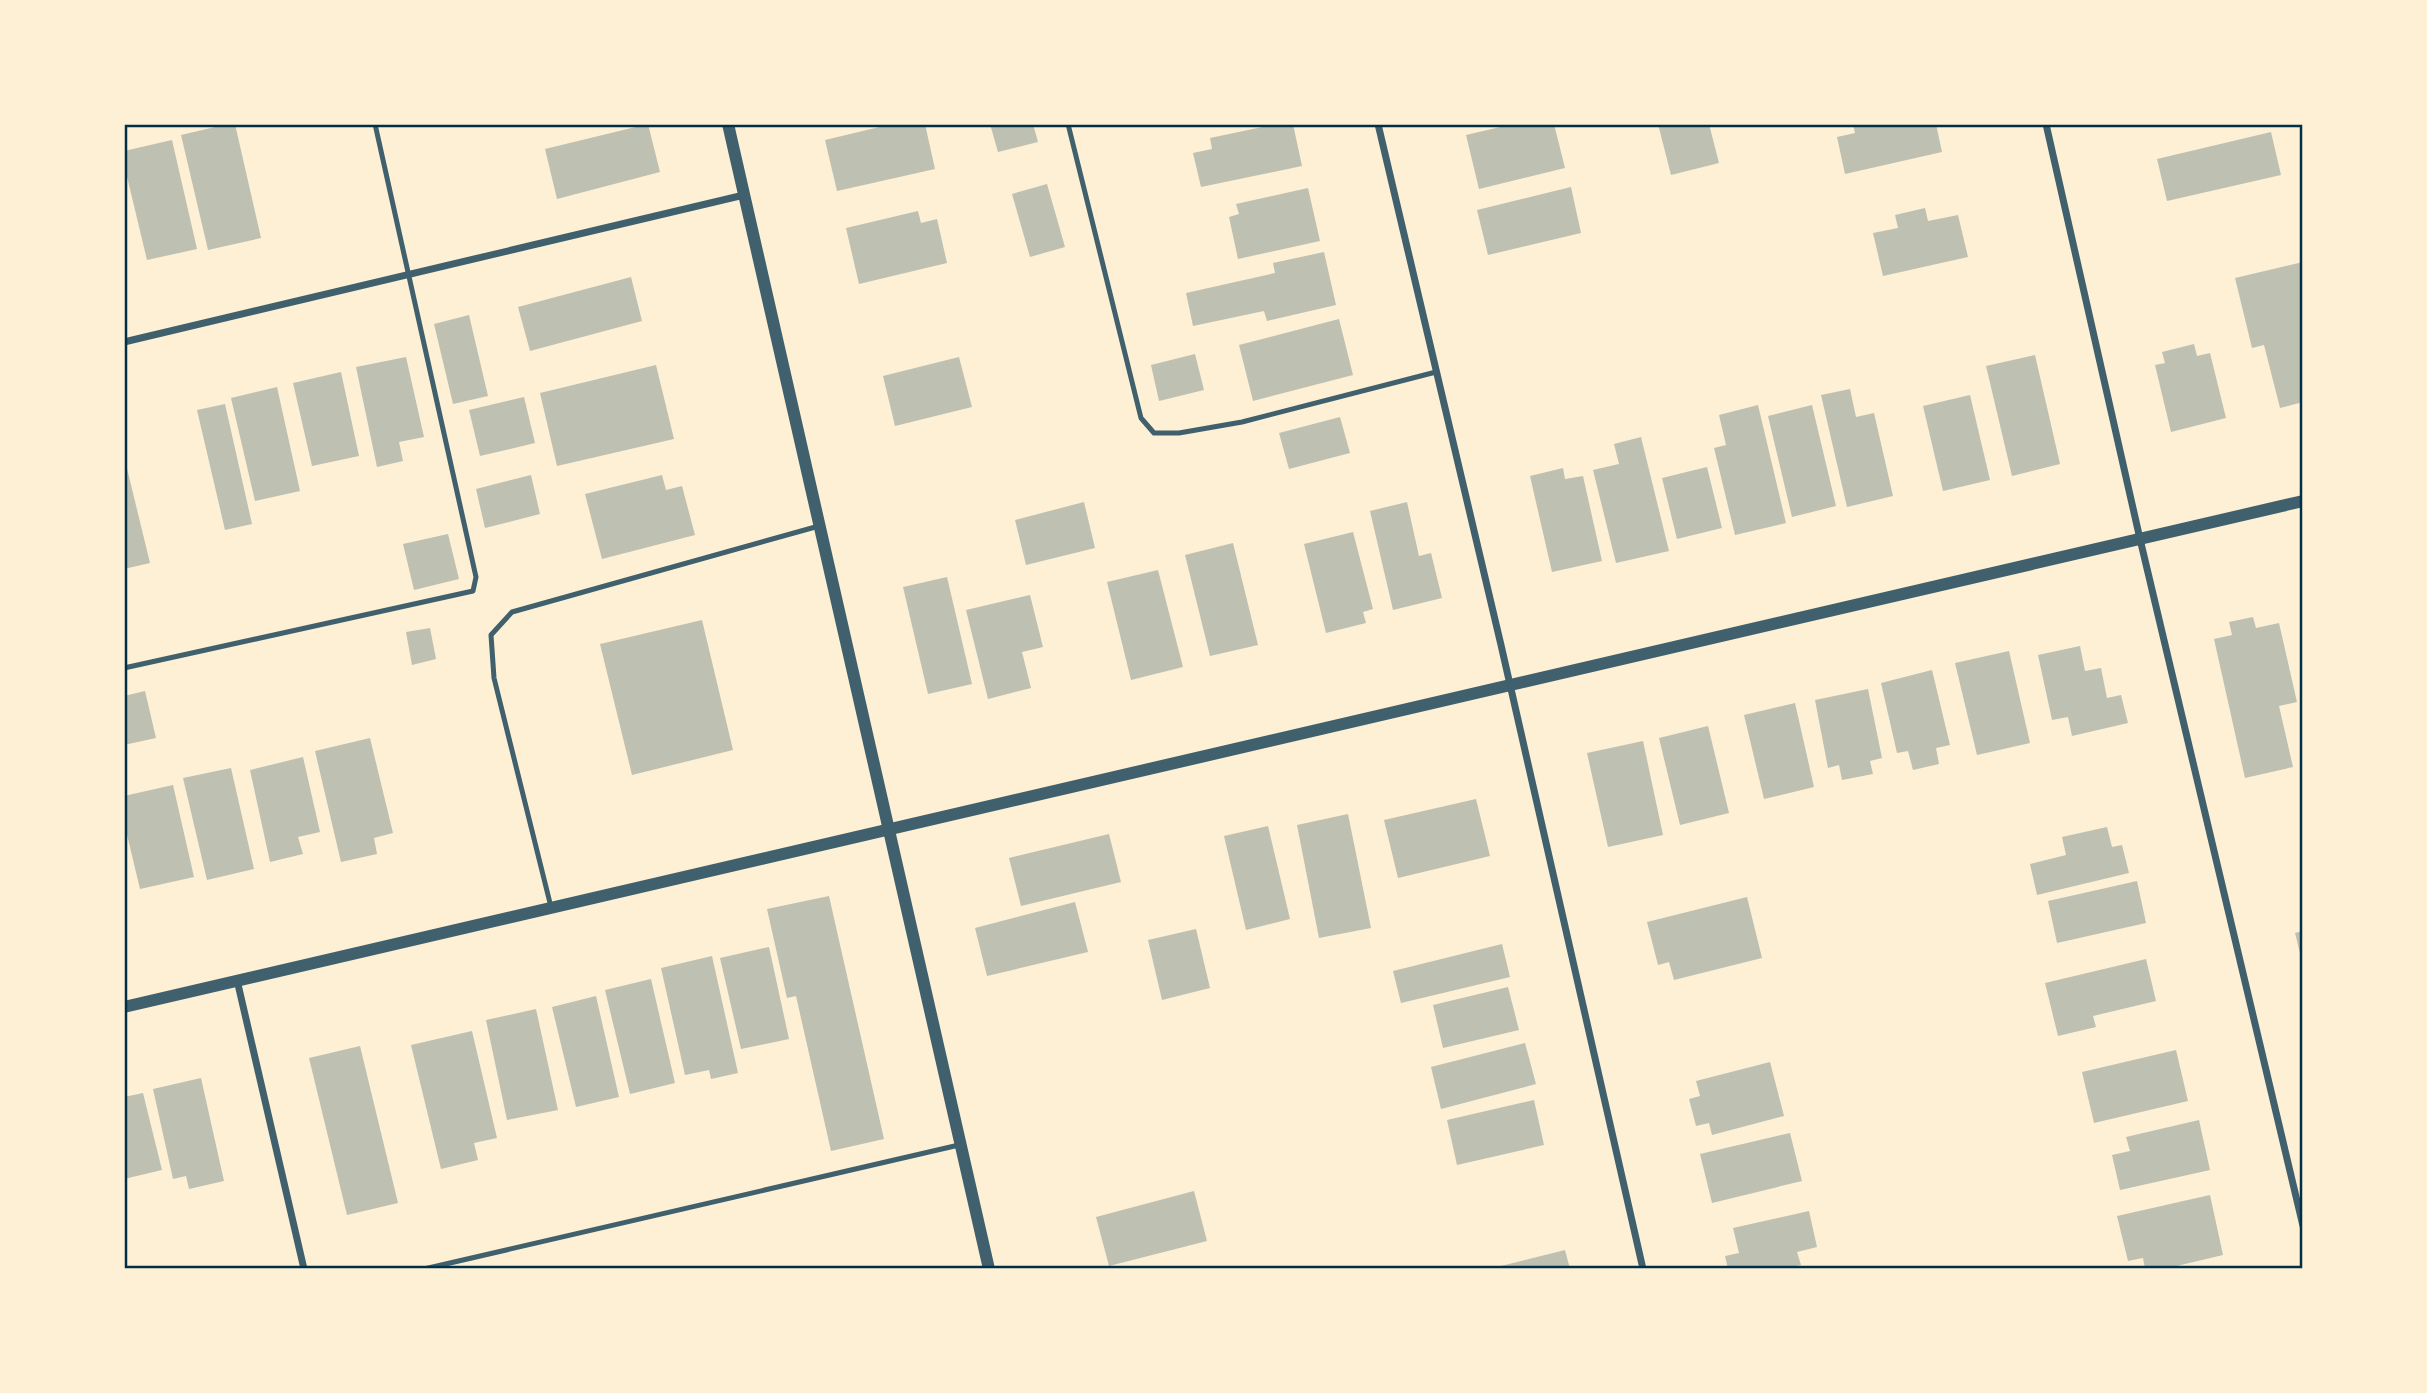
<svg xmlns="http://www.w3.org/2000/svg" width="2427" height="1393" font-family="'Crimson Pro',serif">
<rect width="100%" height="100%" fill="#fdf0d5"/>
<!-- building -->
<g fill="#bec0b2">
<polygon points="228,124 235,124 261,238 208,250 181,135"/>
<polygon points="648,124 660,172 557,199 545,149"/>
<polygon points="892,124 925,124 935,169 837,191 825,140"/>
<polygon points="990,124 1033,124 1038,142 998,152"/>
<polygon points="1277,124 1293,124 1302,166 1201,187 1193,153 1212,149 1210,138"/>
<polygon points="1513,124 1554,124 1565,168 1479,189 1466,135"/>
<polygon points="1658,124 1709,124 1719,163 1671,175"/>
<polygon points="1853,124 1936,124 1942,152 1845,174 1837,137 1855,133"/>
<polygon points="2271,132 2281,175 2167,201 2157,159"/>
<polygon points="172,140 197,249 147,260 124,164 124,151"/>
<polygon points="1047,184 1065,247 1030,257 1012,194"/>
<polygon points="1571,187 1581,233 1488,255 1477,210"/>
<polygon points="1308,188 1320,241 1238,259 1229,217 1239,214 1236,204"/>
<polygon points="1925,208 1928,221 1958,215 1968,257 1883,276 1873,233 1898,228 1895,215"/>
<polygon points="918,211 921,223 937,219 947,263 859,284 846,228"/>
<polygon points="1324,252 1336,305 1267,321 1264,311 1193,326 1186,293 1275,273 1273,263"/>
<polygon points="2303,262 2303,402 2280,408 2264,345 2252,348 2235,278"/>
<polygon points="631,277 642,321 530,351 518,307"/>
<polygon points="469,315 488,396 453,404 434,324"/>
<polygon points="1339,319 1353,375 1253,401 1239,345"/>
<polygon points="2194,344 2197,356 2210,353 2226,418 2171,432 2155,365 2165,363 2162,352"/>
<polygon points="1195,354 1204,390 1159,401 1151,365"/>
<polygon points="2035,355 2060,464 2012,476 1986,366"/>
<polygon points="406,357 424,437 399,442 403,461 377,467 356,367"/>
<polygon points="959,357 972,407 895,426 883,376"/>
<polygon points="656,365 674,439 557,466 540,393"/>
<polygon points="341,372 359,456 312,466 293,383"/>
<polygon points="277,387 300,491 255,501 231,398"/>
<polygon points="1850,389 1856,417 1874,413 1893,496 1847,507 1821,395"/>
<polygon points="1970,395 1990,480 1943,491 1923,406"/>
<polygon points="524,397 535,443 480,456 469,410"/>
<polygon points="225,404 252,524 225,530 197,410"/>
<polygon points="1758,405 1786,523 1735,535 1714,448 1726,445 1719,415"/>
<polygon points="1812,405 1836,506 1792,517 1768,416"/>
<polygon points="1340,417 1350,453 1289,469 1279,433"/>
<polygon points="1641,437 1669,551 1616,563 1593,470 1619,464 1614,444"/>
<polygon points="124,456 150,563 124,569"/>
<polygon points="1707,467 1722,528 1677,539 1662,478"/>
<polygon points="1563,468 1565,479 1583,476 1602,561 1552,572 1530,476"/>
<polygon points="531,475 540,514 485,528 476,489"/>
<polygon points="662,475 666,490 682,486 695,535 602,559 585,494"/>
<polygon points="1084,502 1095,548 1026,565 1015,520"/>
<polygon points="1407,502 1419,556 1431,553 1442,598 1393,610 1370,511"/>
<polygon points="1353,532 1373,609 1363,612 1366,623 1326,633 1304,544"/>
<polygon points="448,534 459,579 414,590 403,544"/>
<polygon points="1233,543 1258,645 1210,656 1185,555"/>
<polygon points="1158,570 1183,667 1131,680 1107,582"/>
<polygon points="947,577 972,684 928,694 903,587"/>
<polygon points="1030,595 1043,647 1022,652 1031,688 988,699 966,610"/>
<polygon points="2253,617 2256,628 2279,623 2297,702 2279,706 2293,767 2245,778 2214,639 2232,635 2229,622"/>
<polygon points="702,620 733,750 632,775 600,644"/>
<polygon points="430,628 436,659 412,665 406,632"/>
<polygon points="2080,646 2085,671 2101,668 2107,698 2121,695 2128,723 2072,736 2068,717 2052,720 2038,655"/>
<polygon points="2009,651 2030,743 1977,755 1955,663"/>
<polygon points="1932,670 1950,745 1936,748 1939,764 1913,770 1908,751 1897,753 1881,683"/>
<polygon points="1868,689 1882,758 1870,761 1873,774 1842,780 1839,765 1828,768 1815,700"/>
<polygon points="145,691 156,738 124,745 124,696"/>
<polygon points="1795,703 1814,787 1764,799 1744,715"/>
<polygon points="1708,726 1729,813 1680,825 1659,738"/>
<polygon points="370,738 393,833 374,838 377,854 341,862 315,751"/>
<polygon points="1643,741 1663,835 1608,847 1587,753"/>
<polygon points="303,757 320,832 298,837 303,854 270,862 250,770"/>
<polygon points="231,768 254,869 207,880 183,778"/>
<polygon points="173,785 194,877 140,889 124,822 124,796"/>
<polygon points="1476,799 1490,856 1398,878 1384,820"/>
<polygon points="1348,814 1371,928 1319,938 1297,825"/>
<polygon points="1268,826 1290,919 1246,930 1224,836"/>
<polygon points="2107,827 2112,847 2122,845 2129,873 2037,895 2030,864 2066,855 2062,837"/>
<polygon points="1109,834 1121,882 1021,906 1009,858"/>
<polygon points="2137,881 2146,923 2057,943 2048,901"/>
<polygon points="829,896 884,1139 831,1151 796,996 787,998 767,909"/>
<polygon points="1747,897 1762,958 1674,980 1669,962 1658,965 1647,922"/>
<polygon points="1075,902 1088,952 987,976 975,928"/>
<polygon points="1196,929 1210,988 1162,1000 1148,940"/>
<polygon points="2303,931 2303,961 2302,961 2295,933"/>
<polygon points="1502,944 1510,977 1401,1003 1393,971"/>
<polygon points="769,947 789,1039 741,1049 720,958"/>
<polygon points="712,956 738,1073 711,1079 709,1070 685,1075 661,968"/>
<polygon points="2146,959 2156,1001 2093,1016 2096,1027 2058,1036 2045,983"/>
<polygon points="651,979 675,1083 630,1094 605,990"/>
<polygon points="1508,987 1519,1030 1443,1048 1433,1005"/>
<polygon points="596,996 619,1097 576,1107 552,1007"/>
<polygon points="536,1009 558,1110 507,1120 486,1020"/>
<polygon points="472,1031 497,1138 474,1143 478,1160 441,1169 411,1045"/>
<polygon points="1525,1043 1536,1084 1441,1109 1431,1067"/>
<polygon points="360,1046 398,1203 347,1215 309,1058"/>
<polygon points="2176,1050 2188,1101 2094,1123 2082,1072"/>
<polygon points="1770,1062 1784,1116 1712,1135 1709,1123 1696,1126 1689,1099 1700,1096 1696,1081"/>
<polygon points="201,1078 224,1181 189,1189 186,1176 173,1179 153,1089"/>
<polygon points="143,1093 162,1170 124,1179 124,1097"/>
<polygon points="1534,1100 1544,1145 1457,1165 1447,1120"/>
<polygon points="2199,1120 2210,1170 2120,1190 2112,1155 2130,1151 2126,1137"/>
<polygon points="1790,1133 1802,1181 1712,1203 1700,1154"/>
<polygon points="1194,1191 1207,1241 1109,1266 1096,1217"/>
<polygon points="2210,1195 2223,1255 2164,1269 2145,1269 2143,1258 2128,1261 2117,1216"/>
<polygon points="1809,1211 1817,1247 1797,1252 1801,1265 1784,1269 1728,1269 1725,1256 1739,1253 1733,1228"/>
<polygon points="1565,1250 1570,1269 1493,1269 1493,1268"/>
</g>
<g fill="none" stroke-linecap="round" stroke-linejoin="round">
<!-- service -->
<g stroke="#3f606c" stroke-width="5">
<polyline points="1068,124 1141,418 1154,433 1179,433 1242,422 1436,372"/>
<polyline points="124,668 473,591 476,577 375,124"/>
<polyline points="551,907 494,678 491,635 512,612 819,526"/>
<polyline points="424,1269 959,1145"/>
</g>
<!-- minor -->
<g stroke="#3f606c" stroke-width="7">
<polyline points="1378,124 1501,645 1643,1269"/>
<polyline points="2046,124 2140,539 2303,1226"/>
<polyline points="124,342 744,195"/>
<polyline points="237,980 304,1269"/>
</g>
<!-- tertiary -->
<g stroke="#3f606c" stroke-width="12">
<polyline points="728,124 989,1269"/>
<polyline points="124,1007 2303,501"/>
</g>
</g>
<!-- border -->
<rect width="2427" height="1393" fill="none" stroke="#fdf0d5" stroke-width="252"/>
<rect x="126" y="126" width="2175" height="1141" fill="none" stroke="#003049" stroke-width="2.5"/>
</svg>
